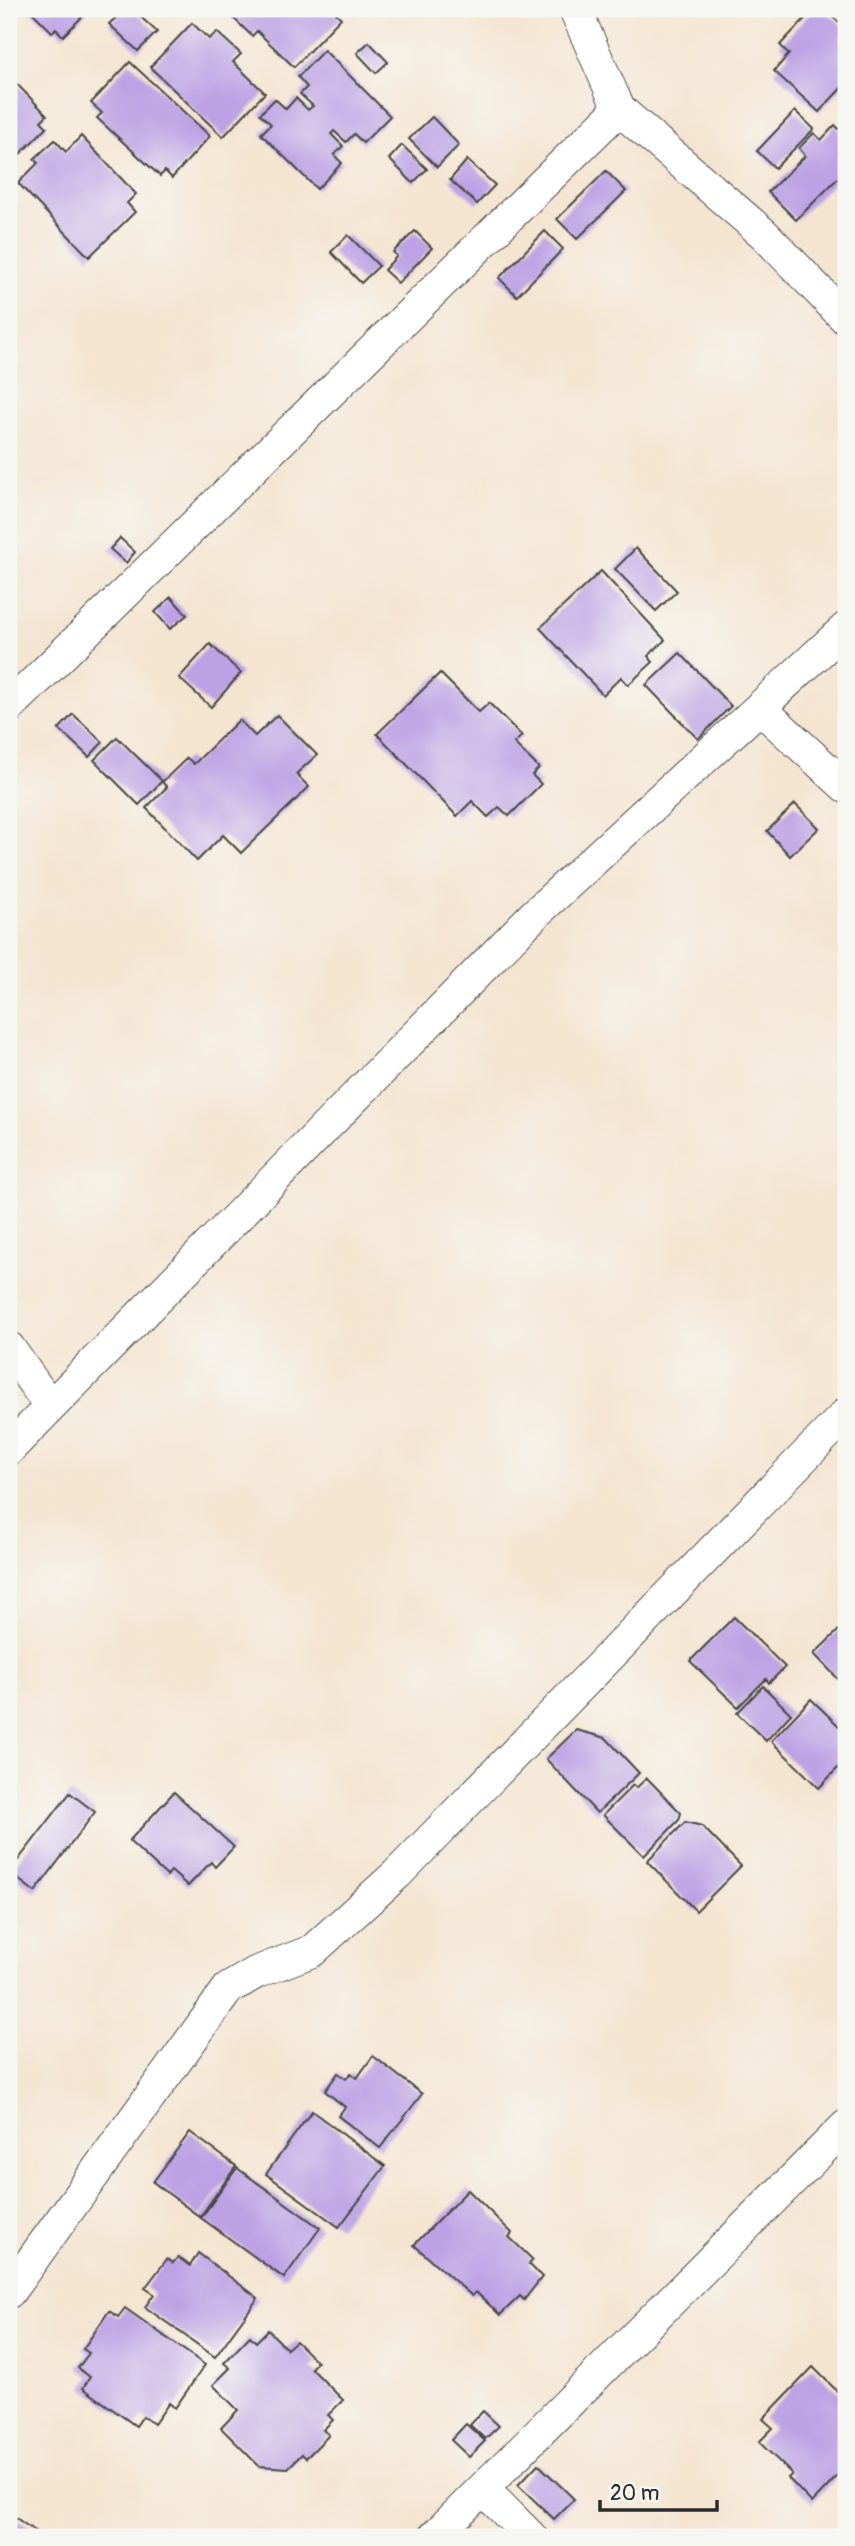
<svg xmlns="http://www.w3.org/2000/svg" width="855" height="2546" font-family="Pangolin,sans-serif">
<rect width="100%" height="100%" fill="#f6f6f2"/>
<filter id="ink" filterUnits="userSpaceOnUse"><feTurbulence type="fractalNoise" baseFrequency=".0143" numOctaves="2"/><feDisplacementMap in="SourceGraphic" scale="14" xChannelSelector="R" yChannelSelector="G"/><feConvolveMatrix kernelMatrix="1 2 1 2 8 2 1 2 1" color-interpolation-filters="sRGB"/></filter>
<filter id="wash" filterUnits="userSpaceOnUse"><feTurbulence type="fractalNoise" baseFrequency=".00686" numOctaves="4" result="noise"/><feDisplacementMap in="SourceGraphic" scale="28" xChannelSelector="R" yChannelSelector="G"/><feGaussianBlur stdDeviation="1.57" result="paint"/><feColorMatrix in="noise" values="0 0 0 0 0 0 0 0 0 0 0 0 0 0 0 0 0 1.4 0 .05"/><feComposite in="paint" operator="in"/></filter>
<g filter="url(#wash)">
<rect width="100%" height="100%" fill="#f4e5d1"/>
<g id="blocks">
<!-- building -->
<g fill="#bca2e4">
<polygon points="29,9 84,9 87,12 63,36 56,29 52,32"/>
<polygon points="125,9 132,9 157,32 138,51 109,24"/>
<polygon points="229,9 332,9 341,18 294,67 257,31 252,36 226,11"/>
<polygon points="814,9 824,9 846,29 846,83 819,112 774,71 789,54 780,45"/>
<polygon points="192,23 209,39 217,32 241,54 233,62 265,93 223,137 150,67"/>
<polygon points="369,42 388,62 376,73 357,53"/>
<polygon points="324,50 390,116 363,143 354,134 346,142 334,131 331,134 343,146 334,155 342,163 317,189 261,134 271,124 260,114 275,99 286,109 296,98 308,110 313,106 300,94 307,87 298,77"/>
<polygon points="130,62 210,136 172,178 165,171 160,176 97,118 102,113 91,103"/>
<polygon points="9,76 47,115 41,121 47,127 14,160 9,155"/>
<polygon points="795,111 814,129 775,168 757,151"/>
<polygon points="432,117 459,145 437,167 409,139"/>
<polygon points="835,125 846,137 846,170 796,220 768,192 805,156 799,148 814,133 821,140"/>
<polygon points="81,136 136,194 127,203 135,212 89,257 18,183 38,163 34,159 55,140 66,152"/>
<polygon points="402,145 427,169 413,183 389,159"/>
<polygon points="467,160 495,185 477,204 450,180"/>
<polygon points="606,171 626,191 577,239 557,219"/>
<polygon points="415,231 432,248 398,283 384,270 397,256 393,252"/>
<polygon points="545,231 563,249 517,296 499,278"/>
<polygon points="348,235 379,266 361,283 331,252"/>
<polygon points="120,538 135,552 126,563 110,549"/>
<polygon points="636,548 677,591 656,611 615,569"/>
<polygon points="601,571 665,640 648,656 653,662 628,685 621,677 603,695 540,628"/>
<polygon points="171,597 187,615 170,629 155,612"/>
<polygon points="210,644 241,673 211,707 179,678"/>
<polygon points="680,653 731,706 698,739 646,685"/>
<polygon points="440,673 479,712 489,703 522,736 514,743 539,768 532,775 541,784 509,816 499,807 488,817 472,801 457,816 377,734"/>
<polygon points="73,714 103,742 89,757 59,729"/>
<polygon points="277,715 317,755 296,774 309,787 241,853 223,835 197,861 146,808 167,787 162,782 187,758 194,764 239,720 255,736"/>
<polygon points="117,737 162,781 139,805 94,760"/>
<polygon points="795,804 819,828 790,856 767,831"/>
<polygon points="734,1617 785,1667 769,1683 766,1679 738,1707 690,1661"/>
<polygon points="846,1623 846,1687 814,1654"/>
<polygon points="763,1686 791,1714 766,1741 737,1713"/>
<polygon points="811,1699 846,1733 846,1759 819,1788 771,1741"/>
<polygon points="576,1730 606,1738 639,1773 597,1813 546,1759"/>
<polygon points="647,1778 681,1813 679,1820 644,1856 603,1815 633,1785 636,1788"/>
<polygon points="174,1792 234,1847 215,1867 211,1862 188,1886 171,1871 167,1876 129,1841"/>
<polygon points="70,1793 95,1812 35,1892 9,1872"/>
<polygon points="685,1822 702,1826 741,1866 696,1911 647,1861"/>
<polygon points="373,2056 422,2094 380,2148 338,2116 345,2107 325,2091 338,2073 346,2079 351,2073 357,2078"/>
<polygon points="312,2111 385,2166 339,2227 266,2174"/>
<polygon points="190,2132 236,2166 200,2217 153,2182"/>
<polygon points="237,2168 320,2228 284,2278 201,2218"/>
<polygon points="468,2190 512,2233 509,2237 533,2260 529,2264 542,2277 524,2300 520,2296 500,2315 476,2292 472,2296 414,2245"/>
<polygon points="198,2253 258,2298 215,2357 145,2307 154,2294 145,2288 167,2259 173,2263 178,2257 190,2266"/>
<polygon points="125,2308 205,2365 175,2408 169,2403 154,2424 143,2416 136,2426 83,2388 90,2377 78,2368 89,2353 83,2349 109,2311 118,2317"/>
<polygon points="268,2330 287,2349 296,2341 317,2362 311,2368 343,2400 328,2415 333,2420 323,2430 329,2435 306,2458 302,2454 288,2468 259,2466 221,2428 238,2410 213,2385 230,2368 224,2363 250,2336 256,2342"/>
<polygon points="813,2367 846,2400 846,2467 812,2503 788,2478 792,2474 759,2442 773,2428 763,2419"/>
<polygon points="483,2411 499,2426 485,2439 470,2425"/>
<polygon points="466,2424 485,2441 469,2457 451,2440"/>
<polygon points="538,2464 574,2499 554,2519 518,2485"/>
<polygon points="9,2513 43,2537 9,2537"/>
</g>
</g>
</g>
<g filter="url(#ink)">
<use href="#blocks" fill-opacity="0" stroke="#494744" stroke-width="2"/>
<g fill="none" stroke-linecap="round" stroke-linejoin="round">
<defs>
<g id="minor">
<polyline points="575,9 619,109 765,235 846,319"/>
<polyline points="9,707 619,109"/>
<polyline points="760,708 846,787"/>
<polyline points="9,1348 50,1406"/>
<polyline points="9,1449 535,914 846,628"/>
<polyline points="9,2292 228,1989 255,1973 312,1951 397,1874 846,1414"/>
<polyline points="483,2489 531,2537"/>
<polyline points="434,2537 846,2126"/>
</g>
</defs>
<!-- minor casing -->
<use href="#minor" stroke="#494744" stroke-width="34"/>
<!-- minor -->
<use href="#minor" stroke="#fff" stroke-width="32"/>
</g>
</g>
<!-- margin -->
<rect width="855" height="2546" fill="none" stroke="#f6f6f2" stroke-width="35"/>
<!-- scale -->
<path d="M600 2500v10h117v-10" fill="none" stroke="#2b2b2b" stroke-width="3.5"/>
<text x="610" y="2500" font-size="21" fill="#2b2b2b" stroke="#f6f6f2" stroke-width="5" paint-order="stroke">20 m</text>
</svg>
